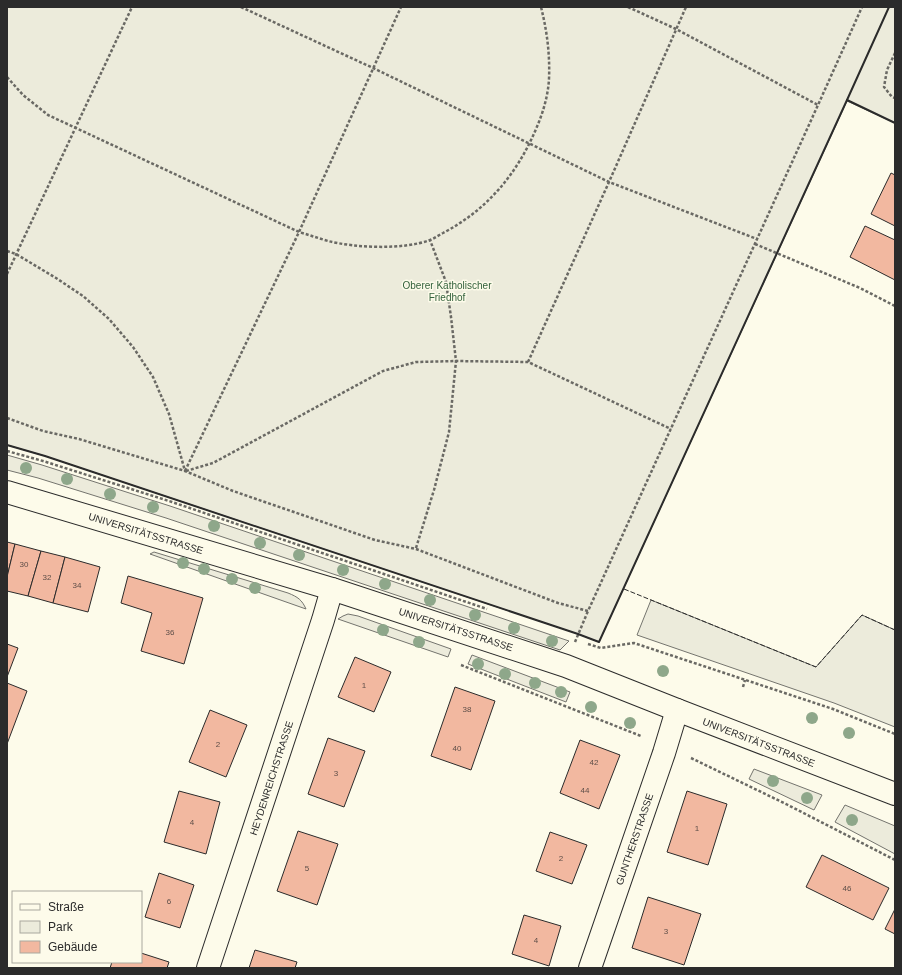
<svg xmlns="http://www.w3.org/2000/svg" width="902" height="975" font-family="Helvetica,sans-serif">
<rect width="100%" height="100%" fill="#fdfbea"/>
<!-- green -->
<g fill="#ecebdb" stroke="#74746e">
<polygon points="7,7 895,7 895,123 847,101 599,642 578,634 45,456 7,445"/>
<polygon points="7,455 42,465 170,506 569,641 560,650 166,518 38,478 7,470"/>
<path d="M154,552L288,593C298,597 302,600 306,609L150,554Z"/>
<polygon points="651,600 816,667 862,615 895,630 895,727 834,703 637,635"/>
<polygon points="348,614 358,616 451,649 448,657 338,619 343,616"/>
<polygon points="472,655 570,692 566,702 468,664"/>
<polygon points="754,769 822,795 814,810 749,779"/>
<polygon points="845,805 895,826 895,854 835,822"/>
</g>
<!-- building -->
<g fill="#f2b8a0" stroke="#2b2b2b">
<polygon points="891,173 895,175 895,226 871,214"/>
<polygon points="865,226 895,240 895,280 850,257"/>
<polygon points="7,542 15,544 7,577"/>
<polygon points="15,544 41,551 28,596 7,591 7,577"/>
<polygon points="41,551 65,557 53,603 28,596"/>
<polygon points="65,557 100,567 88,612 53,603"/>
<polygon points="128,576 203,598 184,664 141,651 152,613 121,603"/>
<polygon points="7,644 18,648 7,677"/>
<polygon points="355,657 391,672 374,712 338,697"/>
<polygon points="7,683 27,691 7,744"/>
<polygon points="455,687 495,701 471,770 431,756"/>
<polygon points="210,710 247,725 226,777 189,762"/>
<polygon points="328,738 365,751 344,807 308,794"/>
<polygon points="580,740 620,755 599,809 560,793"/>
<polygon points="179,791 220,802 206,854 164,842"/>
<polygon points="687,791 727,804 708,865 667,852"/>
<polygon points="298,831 338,844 317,905 277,891"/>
<polygon points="550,832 587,845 572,884 536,871"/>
<polygon points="822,855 889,888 873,920 806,887"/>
<polygon points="159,873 194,885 180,928 145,917"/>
<polygon points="648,897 701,914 684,965 632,948"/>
<polygon points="895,909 895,934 885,929"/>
<polygon points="524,915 561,926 549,966 512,954"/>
<polygon points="255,950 297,962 295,968 249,968"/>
<polygon points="141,953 169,962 167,968 110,968 112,962 141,962"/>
</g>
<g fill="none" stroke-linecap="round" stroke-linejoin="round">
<defs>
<g id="minor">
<polyline points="208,968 323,620 332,589"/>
<polyline points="590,968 664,753 677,710"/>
</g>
<polyline id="tertiary" points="7,492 332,589 566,666 677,710 895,794"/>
</defs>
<!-- minor casing -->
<use href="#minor" stroke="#2b2b2b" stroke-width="24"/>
<!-- tertiary casing -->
<use href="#tertiary" stroke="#2b2b2b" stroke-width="24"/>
<!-- path -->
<g stroke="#6a6964" stroke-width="2.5" stroke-dasharray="3 2" stroke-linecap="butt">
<polyline points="241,7 373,68 609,182 757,239"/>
<polyline points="628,7 676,29 818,105"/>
<polyline points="895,53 887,70 884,87 892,97 895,98"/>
<path d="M7,77L23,95L48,115L299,232C309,235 318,238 328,241C356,248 403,250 430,240C435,238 439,235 443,233C487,210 517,174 536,129C543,113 548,96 549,79C550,54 547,31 541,7"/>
<polyline points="755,244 860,288 895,306"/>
<polyline points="7,251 16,254 56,278 83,296 109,319 133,347 153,377 169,414 185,471"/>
<polyline points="7,274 132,7"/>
<polyline points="528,362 609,182 686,7"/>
<polyline points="7,418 43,431 79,439 185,471 233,491 375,540 416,549 558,603 588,611 818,105 862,7"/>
<polyline points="7,451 43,461 172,502 487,609"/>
<polyline points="185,471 299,232 401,7"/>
<polyline points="186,471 213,463 383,371 416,362 456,361 528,362 671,429"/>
<polyline points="416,548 434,490 449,432 456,361 451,317 446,282 430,240"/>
<polyline points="575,642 588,611"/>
<polyline points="588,644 601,648 634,643 833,709 895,734"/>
<polyline points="461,665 641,736"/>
<polyline points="743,687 745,680"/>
<polyline points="691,758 786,804 895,860"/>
</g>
<!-- minor -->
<use href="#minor" stroke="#fdfbea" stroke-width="22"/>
<!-- tertiary -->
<use href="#tertiary" stroke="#fdfbea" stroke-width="22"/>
<!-- fence -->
<polyline stroke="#2b2b2b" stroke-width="1" stroke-dasharray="5 2" stroke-linecap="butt" points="624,589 816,667 862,615 895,630"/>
<!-- wall -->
<g stroke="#2b2b2b" stroke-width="2">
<polyline points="847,100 889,7"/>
<polyline points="7,445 45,456 578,634 599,642 847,100 895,123"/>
</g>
</g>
<!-- trees -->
<g fill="#8ea78a">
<circle cx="26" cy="468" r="6"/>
<circle cx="67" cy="479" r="6"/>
<circle cx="110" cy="494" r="6"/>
<circle cx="153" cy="507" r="6"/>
<circle cx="214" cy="526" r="6"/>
<circle cx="260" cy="543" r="6"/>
<circle cx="299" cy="555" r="6"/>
<circle cx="183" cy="563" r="6"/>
<circle cx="204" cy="569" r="6"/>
<circle cx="343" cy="570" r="6"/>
<circle cx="232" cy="579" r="6"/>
<circle cx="385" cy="584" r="6"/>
<circle cx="255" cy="588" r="6"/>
<circle cx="430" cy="600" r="6"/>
<circle cx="475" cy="615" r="6"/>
<circle cx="514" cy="628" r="6"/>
<circle cx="383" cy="630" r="6"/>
<circle cx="552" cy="641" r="6"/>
<circle cx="419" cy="642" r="6"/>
<circle cx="478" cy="664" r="6"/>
<circle cx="663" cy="671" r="6"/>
<circle cx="505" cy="674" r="6"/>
<circle cx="535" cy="683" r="6"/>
<circle cx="561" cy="692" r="6"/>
<circle cx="591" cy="707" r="6"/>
<circle cx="812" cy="718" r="6"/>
<circle cx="630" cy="723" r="6"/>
<circle cx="849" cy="733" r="6"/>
<circle cx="773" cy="781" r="6"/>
<circle cx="807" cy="798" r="6"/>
<circle cx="852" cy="820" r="6"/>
</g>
<g text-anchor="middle" stroke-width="3" stroke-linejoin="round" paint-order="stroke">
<!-- number labels -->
<g font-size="8" fill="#5d4e48">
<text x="24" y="567">30</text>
<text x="47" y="580">32</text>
<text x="77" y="588">34</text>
<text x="170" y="635">36</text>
<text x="364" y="688">1</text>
<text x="467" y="712">38</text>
<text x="218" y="747">2</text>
<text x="457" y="751">40</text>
<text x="594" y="765">42</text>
<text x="336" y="776">3</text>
<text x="585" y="793">44</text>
<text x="192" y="825">4</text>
<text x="697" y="831">1</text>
<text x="561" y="861">2</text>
<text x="307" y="871">5</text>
<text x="847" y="891">46</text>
<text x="169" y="904">6</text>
<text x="666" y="934">3</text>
<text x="536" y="943">4</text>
</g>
<!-- park labels -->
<g font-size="10" fill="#34623c" stroke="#fdfbea">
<text x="447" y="289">Oberer Katholischer<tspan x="447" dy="12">Friedhof</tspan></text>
</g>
<!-- street labels -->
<g font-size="10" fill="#2b2b2b" stroke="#fdfbea">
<text transform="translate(146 533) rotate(17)" y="4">UNIVERSITÄTSSTRASSE</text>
<text transform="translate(456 629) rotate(18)" y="4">UNIVERSITÄTSSTRASSE</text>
<text transform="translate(759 742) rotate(21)" y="4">UNIVERSITÄTSSTRASSE</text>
<text transform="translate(271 778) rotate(-72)" y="4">HEYDENREICHSTRASSE</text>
<text transform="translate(634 839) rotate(-71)" y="4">GUNTHERSTRASSE</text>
</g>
</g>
<!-- border -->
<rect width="902" height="975" fill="none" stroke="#2b2b2b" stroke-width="16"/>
<!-- legend -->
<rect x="12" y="891" width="130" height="72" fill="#fdfbea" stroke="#a9a89e"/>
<rect x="20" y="904" width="20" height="6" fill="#fdfbea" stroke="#a9a89e"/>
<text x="48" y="911" font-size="12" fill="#2b2b2b">Straße</text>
<rect x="20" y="921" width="20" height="12" fill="#ecebdb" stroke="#a9a89e"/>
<text x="48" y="931" font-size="12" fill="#2b2b2b">Park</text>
<rect x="20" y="941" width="20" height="12" fill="#f2b8a0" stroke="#a9a89e"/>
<text x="48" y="951" font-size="12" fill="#2b2b2b">Gebäude</text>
</svg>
